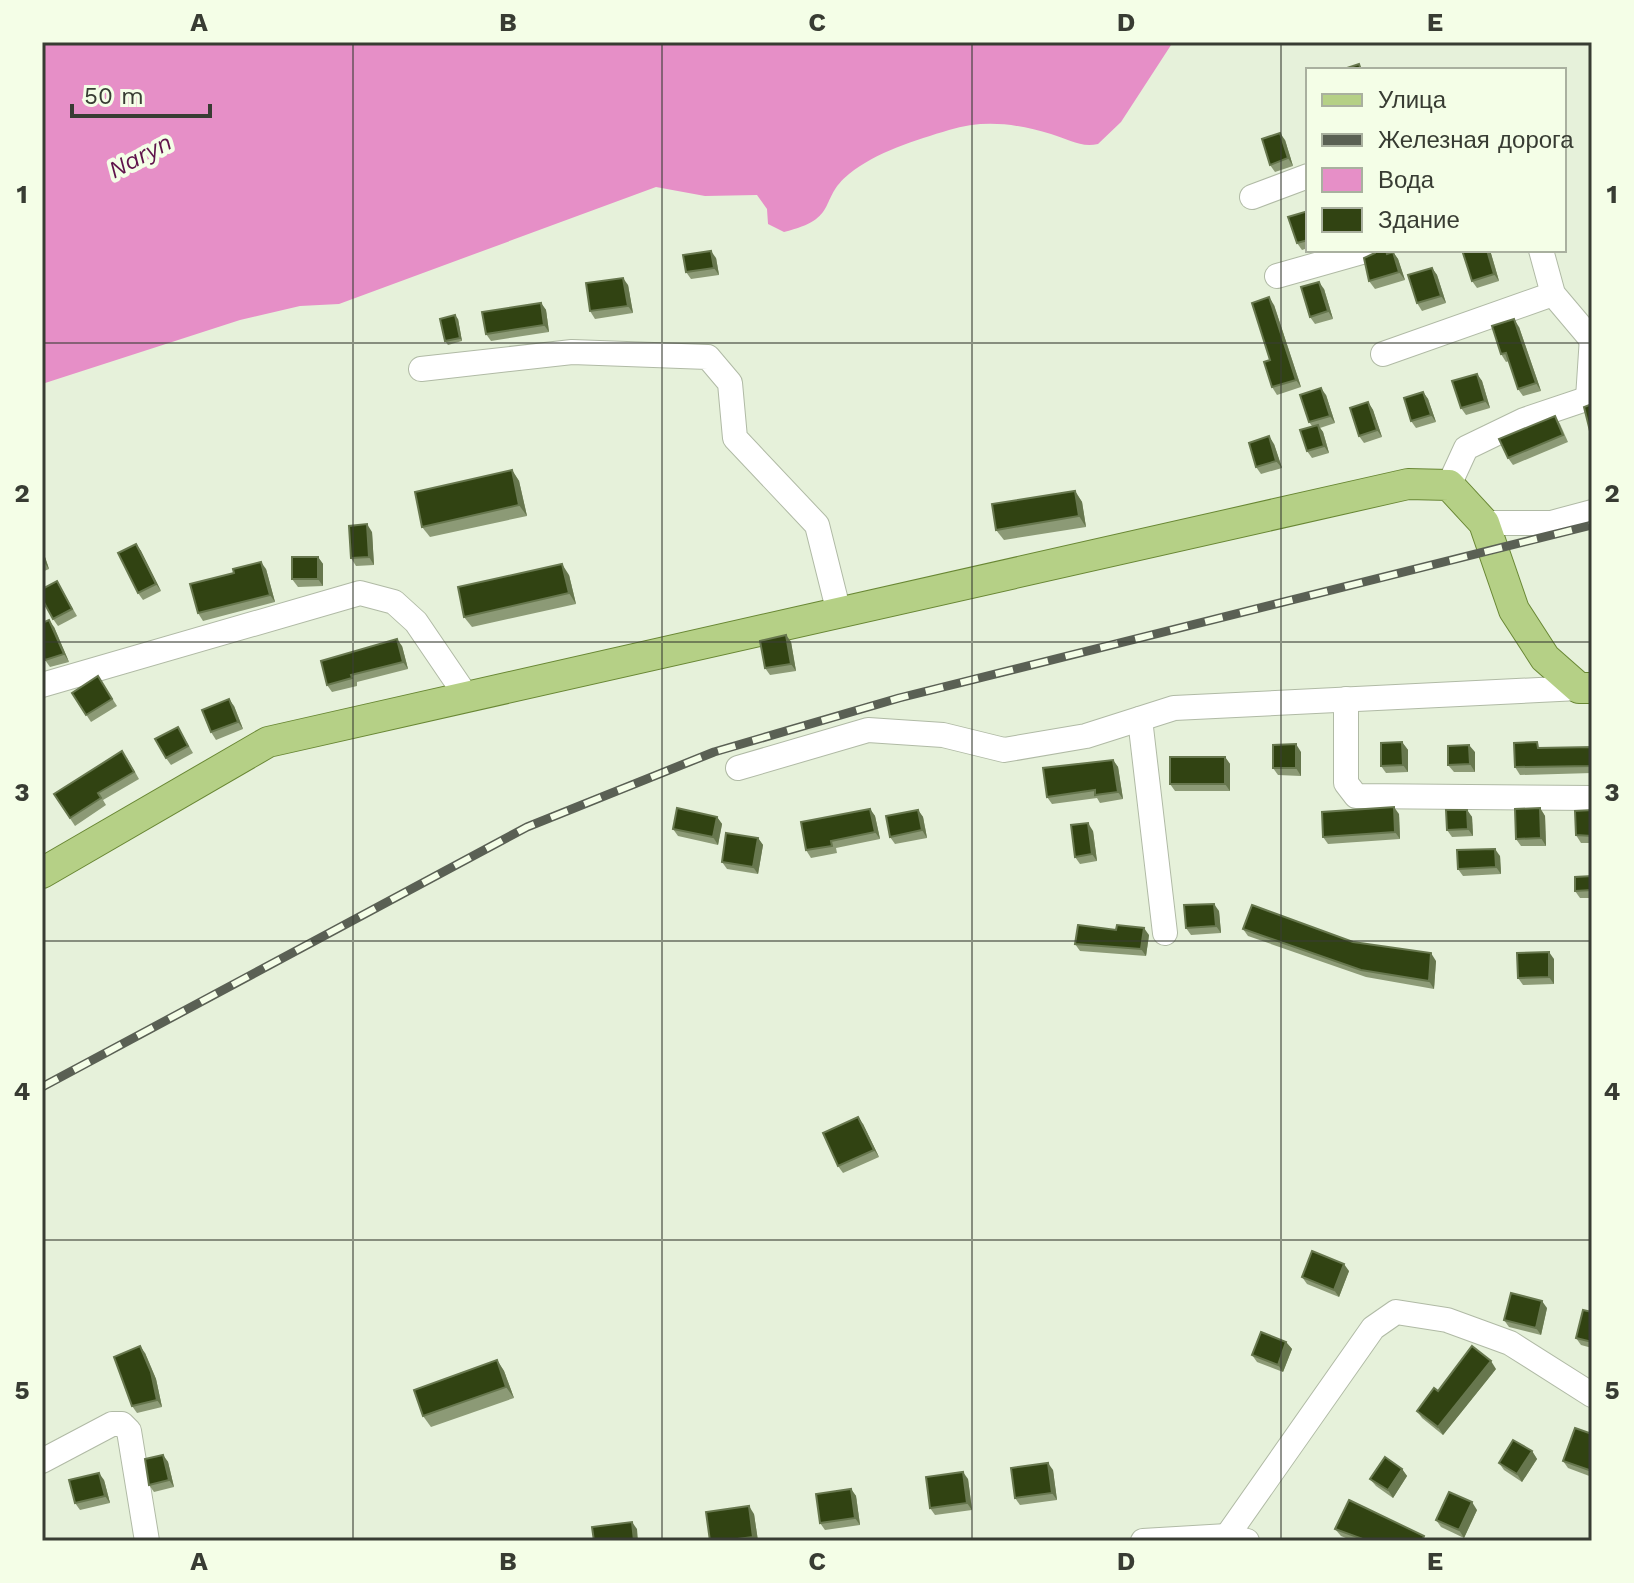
<svg xmlns="http://www.w3.org/2000/svg" width="1634" height="1583" font-family="'Work Sans',sans-serif">
<rect width="100%" height="100%" fill="#e6f1da"/>
<!-- water -->
<path fill="#e68fc7" d="M42,42H1173L1121,122L1098,144C1081,148 1068,139 1051,134C1018,124 984,119 949,130C916,140 876,152 849,174C817,200 841,218 784,232L768,224L767,209L757,195L705,196L656,187L339,304L300,306L240,320L42,384Z"/>
<g fill="none" stroke-linecap="round" stroke-linejoin="round">
<defs>
<g id="minor">
<polyline points="1252,197 1308,176"/>
<polyline points="1541,250 1553,294 1591,339"/>
<polyline points="1277,276 1369,250"/>
<polyline points="1383,354 1553,294"/>
<polyline points="421,369 572,352 708,357 730,383 735,438 817,525 839,613"/>
<polyline points="1588,398 1592,337"/>
<polyline points="1449,485 1466,448 1524,420 1592,397"/>
<polyline points="1484,523 1551,523 1592,512"/>
<polyline points="42,685 360,593 394,602 416,622 467,697"/>
<polyline points="1346,699 1346,783 1356,796 1592,798"/>
<polyline points="1140,719 1165,933"/>
<polyline points="738,768 868,730 943,735 1004,750 1086,736 1174,708 1579,688"/>
<polyline points="42,1461 112,1424 122,1424 129,1431 147,1541"/>
<polyline points="1227,1536 1373,1328 1396,1312 1447,1320 1510,1343 1592,1395"/>
<polyline points="1143,1541 1227,1536 1247,1541"/>
</g>
<polyline id="major" points="42,873 268,742 1408,484 1449,485 1484,523 1514,610 1545,658 1579,688 1592,688"/>
</defs>
<!-- minor casing -->
<use href="#minor" stroke="#b0baa5" stroke-width="26"/>
<!-- major casing -->
<use href="#major" stroke="#698734" stroke-width="32"/>
<!-- minor -->
<use href="#minor" stroke="#fff" stroke-width="24"/>
<!-- major -->
<use href="#major" stroke="#b5d086" stroke-width="30"/>
<defs>
<polyline id="rail" points="42,1087 527,827 714,752 899,698 1592,525"/>
</defs>
<!-- rail casing -->
<use href="#rail" stroke="#5a6054" stroke-width="9"/>
<!-- rail -->
<use href="#rail" stroke="#f4fee7" stroke-width="6" stroke-dasharray="18" stroke-linecap="butt"/>
</g>
<!-- wall -->
<g fill="#8c9a76">
<polygon points="1285,140 1293,166 1275,172 1270,165"/>
<polygon points="1308,211 1308,248 1302,250 1297,243"/>
<polygon points="1376,250 1389,250 1390,253 1393,252 1398,259 1405,280 1375,289 1369,281"/>
<polygon points="1462,250 1490,250 1499,281 1477,288 1472,281"/>
<polygon points="716,258 719,275 691,279 686,272"/>
<polygon points="1432,268 1437,275 1446,303 1422,311 1417,303"/>
<polygon points="628,285 633,313 595,319 590,311"/>
<polygon points="1324,289 1333,319 1315,324 1310,317"/>
<polygon points="541,303 546,310 549,332 491,341 486,334"/>
<polygon points="1274,305 1301,387 1277,395 1272,387 1270,360"/>
<polygon points="458,319 462,341 448,345 445,341"/>
<polygon points="1519,327 1541,391 1523,396 1518,389 1509,361 1506,362 1501,354"/>
<polygon points="1477,374 1482,381 1490,408 1466,415 1461,408"/>
<polygon points="1423,392 1428,399 1436,422 1416,428 1411,421"/>
<polygon points="1326,395 1335,423 1320,428 1323,432 1329,453 1312,458 1307,451 1312,426 1309,422"/>
<polygon points="1368,402 1373,410 1382,437 1364,443 1359,436"/>
<polygon points="1555,416 1560,424 1568,442 1513,465 1508,458"/>
<polygon points="1274,444 1282,468 1261,474 1256,467"/>
<polygon points="512,470 519,481 527,516 430,537 422,527"/>
<polygon points="1075,491 1082,502 1086,527 1004,540 996,530"/>
<polygon points="372,532 374,565 356,566 351,558"/>
<polygon points="136,544 141,551 161,591 143,600 138,593"/>
<polygon points="42,548 49,569 42,572"/>
<polygon points="318,557 323,564 323,586 298,587 292,579"/>
<polygon points="266,569 275,602 203,621 198,613"/>
<polygon points="569,575 576,604 472,627 464,617"/>
<polygon points="57,581 77,616 58,626 53,619"/>
<polygon points="54,627 69,662 50,667 45,660"/>
<polygon points="786,635 791,642 796,671 770,675 765,668"/>
<polygon points="402,646 408,669 357,682 357,686 332,692 327,685"/>
<polygon points="98,676 117,706 91,722 72,693"/>
<polygon points="234,706 243,729 216,740 211,732"/>
<polygon points="178,727 193,753 171,765 166,758"/>
<polygon points="1402,742 1408,750 1408,772 1386,773 1381,766"/>
<polygon points="1592,747 1592,773 1520,775 1515,767 1542,748"/>
<polygon points="1301,752 1301,776 1278,775 1273,768"/>
<polygon points="1475,752 1475,772 1454,772 1448,765"/>
<polygon points="1225,757 1230,764 1230,791 1175,791 1170,784"/>
<polygon points="127,758 139,779 103,800 106,805 75,826 54,794"/>
<polygon points="1113,760 1118,767 1123,799 1100,803 1097,798 1052,804 1047,797"/>
<polygon points="1540,808 1545,816 1546,846 1521,846 1516,839"/>
<polygon points="870,809 875,816 880,839 836,848 837,853 811,858 806,850"/>
<polygon points="918,810 923,817 927,838 895,844 890,837"/>
<polygon points="1467,810 1472,817 1473,836 1452,837 1447,830"/>
<polygon points="1592,810 1592,843 1581,843 1576,835"/>
<polygon points="1399,814 1400,839 1328,844 1323,837"/>
<polygon points="717,817 722,824 718,845 678,836 673,829"/>
<polygon points="1093,831 1097,861 1080,864 1075,857"/>
<polygon points="758,838 763,845 758,874 727,869 722,862"/>
<polygon points="1500,856 1501,874 1463,876 1458,869"/>
<polygon points="1592,876 1592,898 1580,898 1575,891"/>
<polygon points="1219,911 1221,933 1191,935 1186,928"/>
<polygon points="1243,929 1353,942 1436,961 1434,989 1366,977 1248,936"/>
<polygon points="1149,935 1146,956 1080,951 1075,944"/>
<polygon points="1554,959 1554,984 1523,985 1518,978"/>
<polygon points="863,1124 879,1157 843,1173 838,1166"/>
<polygon points="1349,1271 1339,1297 1307,1284 1302,1277"/>
<polygon points="1547,1308 1541,1335 1509,1327 1504,1320"/>
<polygon points="1592,1312 1592,1348 1581,1345 1576,1338"/>
<polygon points="1286,1342 1292,1349 1283,1372 1257,1362 1252,1355"/>
<polygon points="145,1353 156,1379 162,1407 137,1413 132,1406"/>
<polygon points="497,1360 504,1371 514,1398 431,1427 423,1416"/>
<polygon points="1496,1369 1443,1435 1422,1418 1417,1411 1438,1391"/>
<polygon points="1592,1434 1592,1477 1568,1468 1563,1461"/>
<polygon points="1532,1451 1537,1459 1522,1482 1504,1470 1499,1463"/>
<polygon points="163,1455 168,1462 174,1487 154,1492 149,1485"/>
<polygon points="1402,1469 1407,1476 1393,1498 1376,1486 1370,1479"/>
<polygon points="1053,1470 1057,1500 1020,1505 1015,1498"/>
<polygon points="968,1479 972,1510 935,1515 930,1508"/>
<polygon points="104,1480 110,1503 80,1510 75,1503"/>
<polygon points="851,1489 856,1496 860,1525 825,1530 820,1523"/>
<polygon points="1477,1510 1464,1538 1441,1527 1436,1520"/>
<polygon points="754,1514 758,1541 710,1541"/>
<polygon points="1335,1529 1428,1541 1353,1541 1341,1536"/>
</g>
<!-- shaded-wall -->
<g fill="#67774e">
<polygon points="1280,133 1285,140 1293,166 1288,158"/>
<polygon points="1487,250 1490,250 1499,281 1494,274"/>
<polygon points="711,251 716,258 719,275 714,268"/>
<polygon points="1393,252 1398,259 1405,280 1399,272"/>
<polygon points="1432,268 1437,275 1446,303 1441,296"/>
<polygon points="623,278 628,285 633,313 628,306"/>
<polygon points="1319,282 1324,289 1333,319 1328,311"/>
<polygon points="1269,297 1274,305 1301,387 1296,380"/>
<polygon points="541,303 546,310 549,332 544,325"/>
<polygon points="455,315 458,319 462,341 460,338"/>
<polygon points="1514,319 1519,327 1541,391 1536,383"/>
<polygon points="1477,374 1482,381 1490,408 1485,401"/>
<polygon points="1321,388 1326,395 1335,423 1330,416"/>
<polygon points="1423,392 1428,399 1436,422 1431,415"/>
<polygon points="1368,402 1373,410 1382,437 1377,430"/>
<polygon points="1318,425 1323,432 1329,453 1324,446"/>
<polygon points="1269,436 1274,444 1282,468 1276,461"/>
<polygon points="512,470 519,481 527,516 519,505"/>
<polygon points="1075,491 1082,502 1086,527 1079,516"/>
<polygon points="367,524 372,532 374,565 369,557"/>
<polygon points="136,544 141,551 161,591 156,584"/>
<polygon points="42,548 49,569 44,562 42,556"/>
<polygon points="318,557 323,564 323,586 318,579"/>
<polygon points="261,562 266,569 275,602 270,595"/>
<polygon points="562,564 569,575 576,604 569,593"/>
<polygon points="49,620 54,627 69,662 64,654"/>
<polygon points="786,635 791,642 796,671 791,664"/>
<polygon points="397,639 402,646 408,669 403,662"/>
<polygon points="229,699 234,706 243,729 238,722"/>
<polygon points="1402,742 1408,750 1408,772 1403,765"/>
<polygon points="1296,744 1301,752 1301,776 1296,768"/>
<polygon points="1469,745 1475,752 1475,772 1470,764"/>
<polygon points="1225,757 1230,764 1230,791 1225,784"/>
<polygon points="1113,760 1118,767 1123,799 1118,792"/>
<polygon points="1394,807 1399,814 1400,839 1395,832"/>
<polygon points="1540,808 1545,816 1546,846 1541,838"/>
<polygon points="870,809 875,816 880,839 875,832"/>
<polygon points="918,810 923,817 927,838 922,830"/>
<polygon points="1467,810 1472,817 1473,836 1468,829"/>
<polygon points="717,817 722,824 718,845 713,837"/>
<polygon points="1088,823 1093,831 1097,861 1092,854"/>
<polygon points="758,838 763,845 758,874 753,867"/>
<polygon points="1495,849 1500,856 1501,874 1496,867"/>
<polygon points="1214,904 1219,911 1221,933 1216,926"/>
<polygon points="1144,928 1149,935 1146,956 1141,949"/>
<polygon points="1549,952 1554,959 1554,984 1549,977"/>
<polygon points="1431,953 1436,961 1434,989 1429,981"/>
<polygon points="858,1117 863,1124 879,1157 874,1150"/>
<polygon points="1344,1264 1349,1271 1339,1297 1334,1290"/>
<polygon points="1542,1301 1547,1308 1541,1335 1536,1328"/>
<polygon points="1286,1342 1292,1349 1283,1372 1278,1365"/>
<polygon points="140,1346 145,1353 156,1379 162,1407 157,1400"/>
<polygon points="497,1360 504,1371 514,1398 506,1387"/>
<polygon points="1491,1361 1496,1369 1443,1435 1438,1427"/>
<polygon points="1532,1451 1537,1459 1522,1482 1517,1474"/>
<polygon points="163,1455 168,1462 174,1487 169,1480"/>
<polygon points="1048,1463 1053,1470 1057,1500 1052,1493"/>
<polygon points="1402,1469 1407,1476 1393,1498 1388,1490"/>
<polygon points="963,1472 968,1479 972,1510 967,1503"/>
<polygon points="99,1473 104,1480 110,1503 105,1496"/>
<polygon points="851,1489 856,1496 860,1525 855,1518"/>
<polygon points="1472,1502 1477,1510 1464,1538 1459,1530"/>
<polygon points="749,1506 754,1514 758,1541 756,1541 753,1537"/>
<polygon points="632,1522 637,1529 638,1541 634,1541"/>
</g>
<!-- building -->
<g fill="#314312" stroke="#67774e" stroke-width="2">
<polygon points="1359,64 1361,70 1341,70"/>
<polygon points="1280,133 1288,158 1270,165 1262,139"/>
<polygon points="1308,211 1308,240 1297,243 1288,217"/>
<polygon points="1376,250 1386,250 1387,254 1393,252 1399,272 1369,281 1364,258 1375,253"/>
<polygon points="1462,250 1487,250 1494,274 1472,281"/>
<polygon points="711,251 714,268 686,272 683,255"/>
<polygon points="1432,268 1441,296 1417,303 1408,275"/>
<polygon points="623,278 628,306 590,311 586,283"/>
<polygon points="1319,282 1328,311 1310,317 1301,287"/>
<polygon points="1269,297 1296,380 1272,387 1264,362 1270,360 1252,303"/>
<polygon points="541,303 544,325 486,334 482,312"/>
<polygon points="455,315 460,338 445,341 440,319"/>
<polygon points="1514,319 1536,383 1518,389 1506,353 1501,354 1492,326"/>
<polygon points="1477,374 1485,401 1461,408 1452,381"/>
<polygon points="1321,388 1330,416 1309,422 1300,395"/>
<polygon points="1423,392 1431,415 1411,421 1404,398"/>
<polygon points="1368,402 1377,430 1359,436 1350,408"/>
<polygon points="1592,404 1592,430 1590,431 1584,407"/>
<polygon points="1555,416 1563,435 1508,458 1499,439"/>
<polygon points="1318,425 1324,446 1307,451 1300,430"/>
<polygon points="1269,436 1276,461 1256,467 1249,443"/>
<polygon points="512,470 519,505 422,527 415,492"/>
<polygon points="1075,491 1079,516 996,530 992,504"/>
<polygon points="367,524 369,557 351,558 349,526"/>
<polygon points="136,544 156,584 138,593 118,553"/>
<rect x="292" y="557" width="26" height="22"/>
<polygon points="261,562 270,595 198,613 190,584 234,573 233,569"/>
<polygon points="562,564 569,593 464,617 458,587"/>
<polygon points="57,581 72,609 53,619 42,599 42,589"/>
<polygon points="49,620 64,654 45,660 42,652 42,623"/>
<polygon points="786,635 791,664 765,668 760,641"/>
<polygon points="397,639 403,662 351,675 352,678 327,685 321,661"/>
<polygon points="98,676 112,699 86,715 72,693"/>
<polygon points="229,699 238,722 211,732 202,710"/>
<polygon points="178,727 188,746 166,758 155,739"/>
<polygon points="1402,742 1403,765 1381,766 1381,743"/>
<polygon points="1537,742 1538,748 1592,747 1592,766 1515,767 1514,743"/>
<polygon points="1296,744 1296,768 1273,768 1273,745"/>
<polygon points="1469,745 1470,764 1448,765 1448,746"/>
<polygon points="122,751 134,772 98,793 101,798 70,818 54,794"/>
<rect x="1170" y="757" width="55" height="27"/>
<polygon points="1113,760 1118,792 1095,795 1095,790 1047,797 1043,768"/>
<polygon points="1394,807 1395,832 1323,837 1322,812"/>
<polygon points="677,808 717,817 713,837 673,829"/>
<polygon points="1540,808 1541,838 1516,839 1515,809"/>
<polygon points="870,809 875,832 831,841 832,846 806,850 801,822"/>
<polygon points="918,810 922,830 890,837 886,816"/>
<polygon points="1446,810 1467,810 1468,829 1447,830"/>
<polygon points="1592,810 1592,836 1576,835 1575,811"/>
<polygon points="1088,823 1092,854 1075,857 1071,825"/>
<polygon points="726,833 758,838 753,867 722,862"/>
<polygon points="1495,849 1496,867 1458,869 1457,850"/>
<polygon points="1592,876 1592,890 1575,891 1575,877"/>
<polygon points="1214,904 1216,926 1186,928 1184,905"/>
<polygon points="1252,905 1353,942 1431,953 1429,981 1361,970 1243,929"/>
<polygon points="1078,925 1116,930 1117,925 1144,928 1141,949 1075,944"/>
<polygon points="1549,952 1549,977 1518,978 1517,953"/>
<polygon points="858,1117 874,1150 838,1166 823,1133"/>
<polygon points="1312,1251 1344,1264 1334,1290 1302,1277"/>
<polygon points="1511,1293 1542,1301 1536,1328 1504,1320"/>
<polygon points="1583,1310 1592,1312 1592,1342 1576,1338"/>
<polygon points="1261,1332 1286,1342 1278,1365 1252,1355"/>
<polygon points="140,1346 151,1372 157,1400 132,1406 114,1357"/>
<polygon points="1472,1346 1491,1361 1438,1427 1417,1411 1434,1388 1438,1391"/>
<polygon points="497,1360 506,1387 423,1416 414,1390"/>
<polygon points="1575,1428 1592,1434 1592,1471 1563,1461"/>
<polygon points="1513,1440 1532,1451 1517,1474 1499,1463"/>
<polygon points="163,1455 169,1480 149,1485 145,1459"/>
<polygon points="1385,1457 1402,1469 1388,1490 1370,1479"/>
<polygon points="1048,1463 1052,1493 1015,1498 1011,1468"/>
<polygon points="963,1472 967,1503 930,1508 926,1477"/>
<polygon points="99,1473 105,1496 75,1503 69,1480"/>
<polygon points="851,1489 855,1518 820,1523 816,1494"/>
<polygon points="1449,1492 1472,1502 1459,1530 1436,1520"/>
<polygon points="1349,1500 1424,1536 1422,1541 1368,1541 1335,1529"/>
<polygon points="749,1506 753,1537 722,1541 710,1541 706,1512"/>
<polygon points="632,1522 634,1541 594,1541 592,1527"/>
</g>
<!-- grid -->
<path fill="none" stroke="#383c33" stroke-width="2" stroke-opacity="0.55" d="M353,42V1541M662,42V1541M972,42V1541M1281,42V1541M42,343H1592M42,642H1592M42,941H1592M42,1240H1592"/>
<g text-anchor="middle" stroke-width="8" stroke-linejoin="round" paint-order="stroke">
<!-- water labels -->
<g font-size="24" font-style="italic" fill="#5f124a" stroke="#f4fee7">
<text transform="translate(140 156) rotate(-28)" y="8">Naryn</text>
</g>
</g>
<!-- border -->
<rect width="1634" height="1583" fill="none" stroke="#f4fee7" stroke-width="88"/>
<!-- legend -->
<rect x="1306" y="68" width="260" height="184" fill="#f4fee7" stroke="#a9b09f" stroke-width="2"/>
<rect x="1322" y="94" width="40" height="12" fill="#b5d086" stroke="#a9b09f" stroke-width="2"/>
<text x="1378" y="108" font-size="24" fill="#383c33">Улица</text>
<rect x="1322" y="134" width="40" height="12" fill="#5a6054" stroke="#a9b09f" stroke-width="2"/>
<text x="1378" y="148" font-size="24" fill="#383c33">Железная дорога</text>
<rect x="1322" y="168" width="40" height="24" fill="#e68fc7" stroke="#a9b09f" stroke-width="2"/>
<text x="1378" y="188" font-size="24" fill="#383c33">Вода</text>
<rect x="1322" y="208" width="40" height="24" fill="#314312" stroke="#a9b09f" stroke-width="2"/>
<text x="1378" y="228" font-size="24" fill="#383c33">Здание</text>
<!-- scale -->
<path d="M72 104v12h138v-12" fill="none" stroke="#383c33" stroke-width="4"/>
<text x="84" y="104" font-size="24" fill="#383c33" stroke="#f4fee7" stroke-width="6" paint-order="stroke">50 m</text>
<rect x="44" y="44" width="1546" height="1495" fill="none" stroke="#383c33" stroke-width="3"/>
<g font-size="26" text-anchor="middle" font-weight="bold" fill="#383c33">
<text x="199" y="31">A</text>
<text x="508" y="31">B</text>
<text x="817" y="31">C</text>
<text x="1126" y="31">D</text>
<text x="1435" y="31">E</text>
<text x="22" y="203">1</text>
<text x="1612" y="203">1</text>
<text x="22" y="502">2</text>
<text x="1612" y="502">2</text>
<text x="22" y="801">3</text>
<text x="1612" y="801">3</text>
<text x="22" y="1100">4</text>
<text x="1612" y="1100">4</text>
<text x="22" y="1399">5</text>
<text x="1612" y="1399">5</text>
<text x="199" y="1570">A</text>
<text x="508" y="1570">B</text>
<text x="817" y="1570">C</text>
<text x="1126" y="1570">D</text>
<text x="1435" y="1570">E</text>
</g>
</svg>
